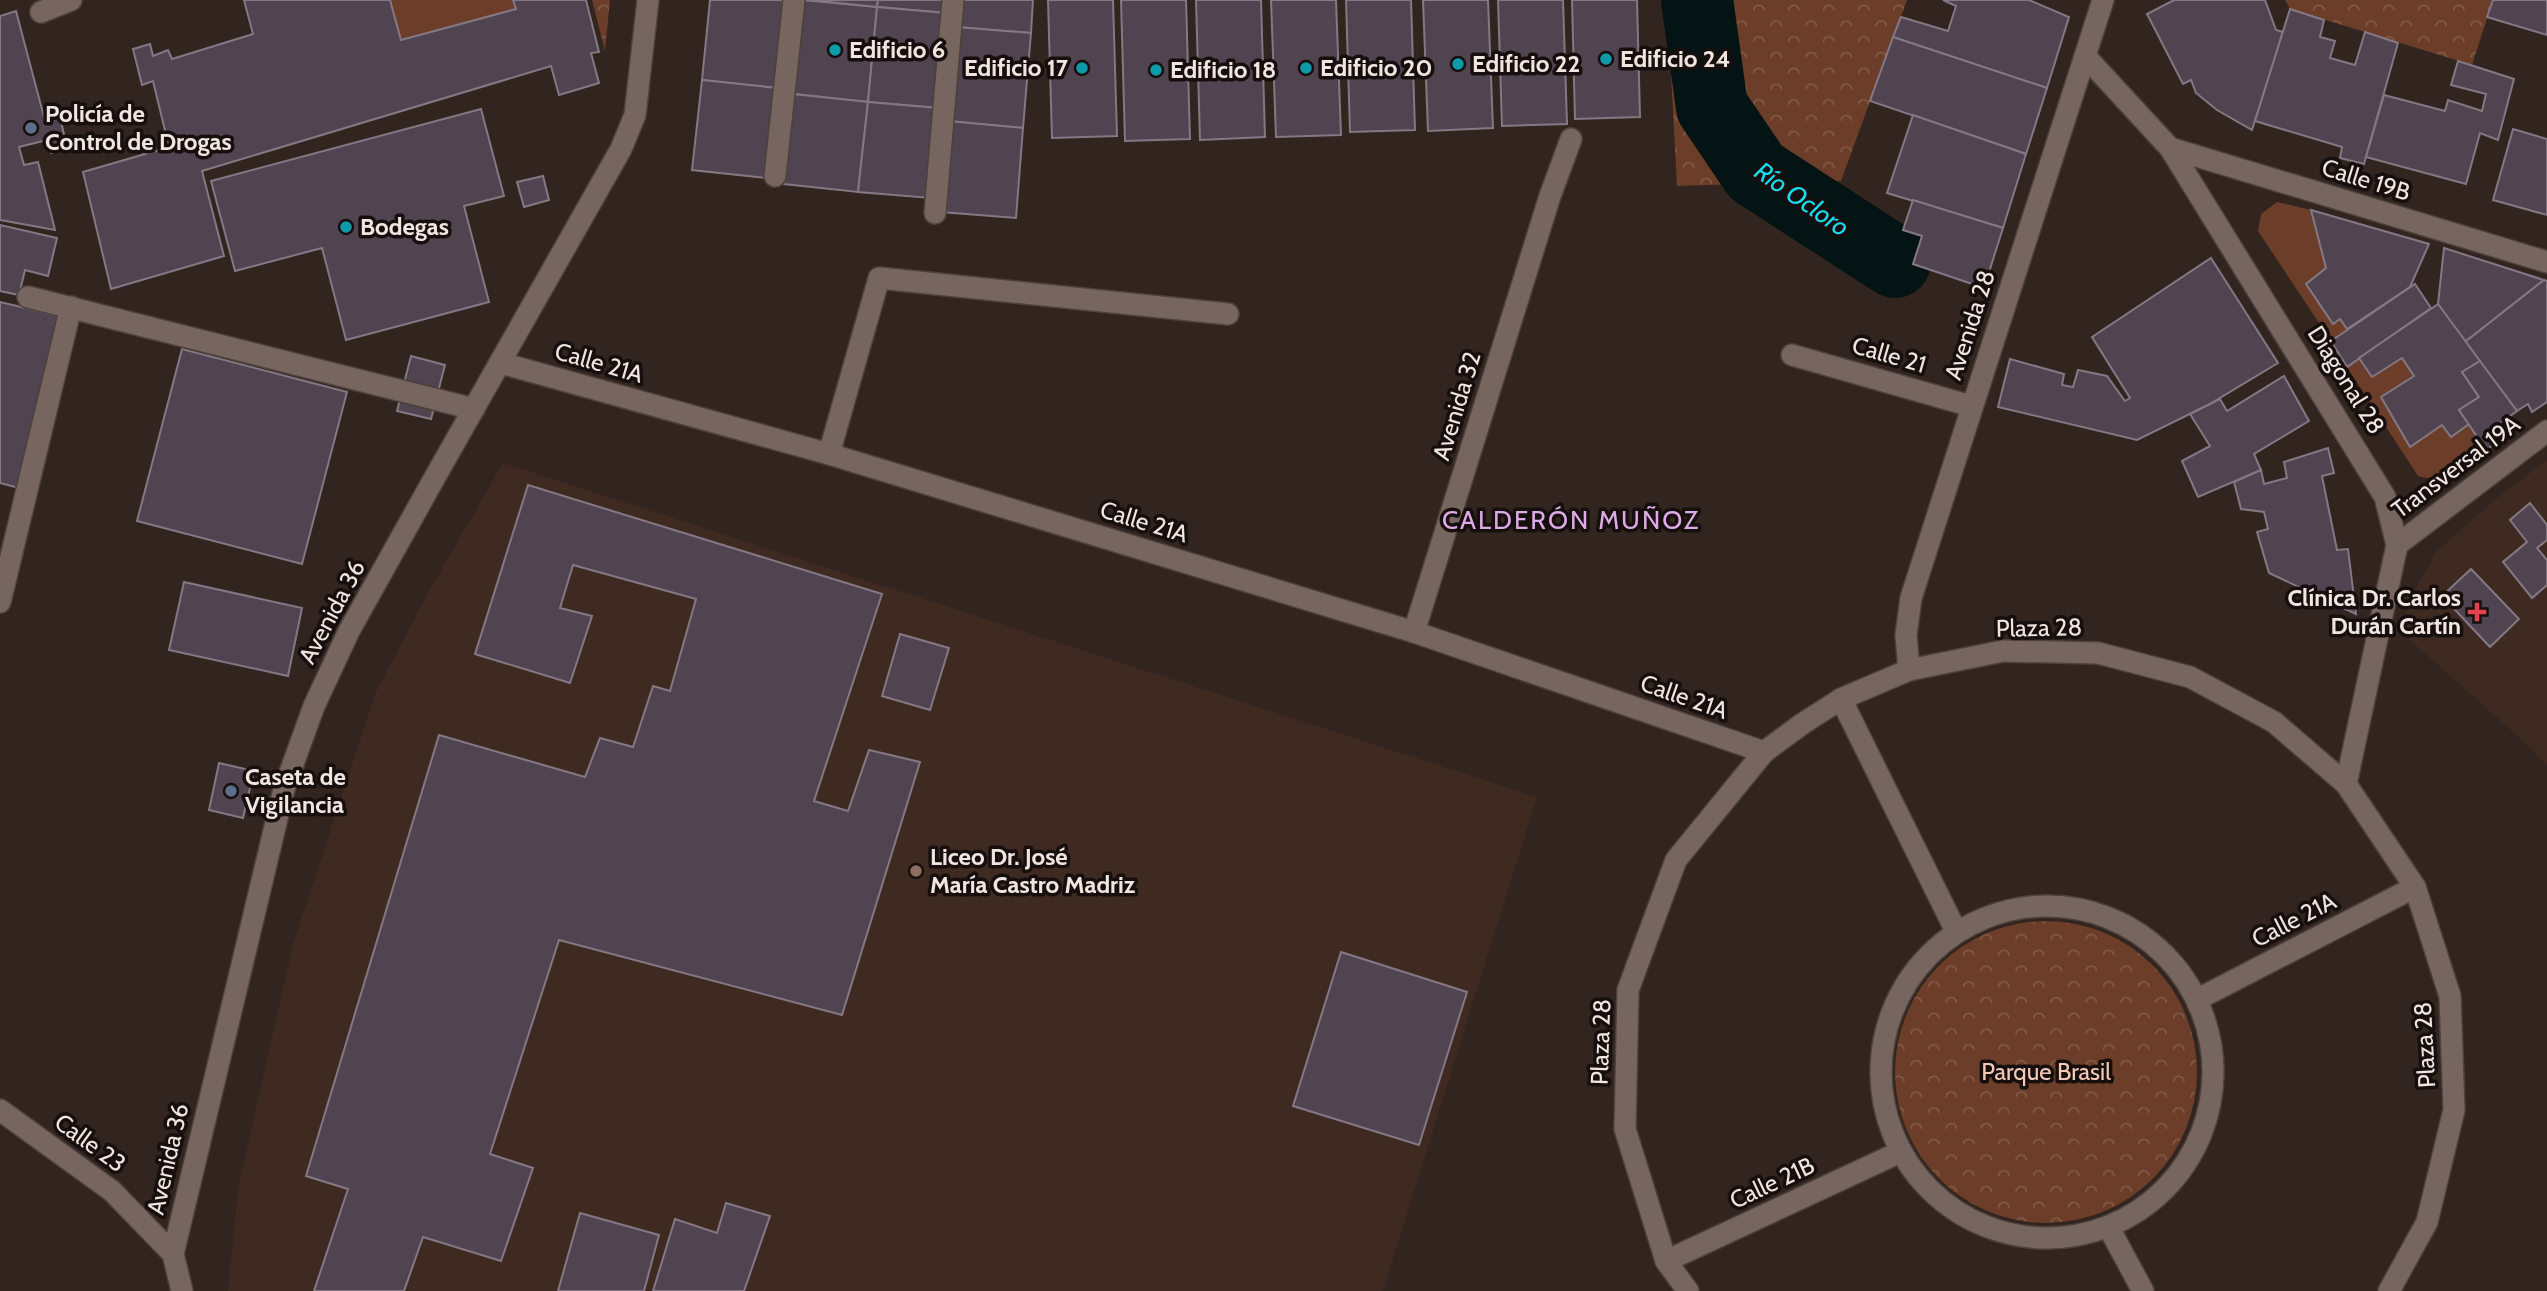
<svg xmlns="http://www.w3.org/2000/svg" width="2547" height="1291" font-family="Cabin,sans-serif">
<defs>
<pattern id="forest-crowns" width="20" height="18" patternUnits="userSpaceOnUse" patternTransform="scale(1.75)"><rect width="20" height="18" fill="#6c3d28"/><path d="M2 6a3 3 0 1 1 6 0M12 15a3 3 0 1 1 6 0" fill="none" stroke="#815947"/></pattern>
</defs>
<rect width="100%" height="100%" fill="#32241e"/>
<!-- built -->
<g fill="#3f2a22">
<polygon points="2547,460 2547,766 2531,748 2400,631 2413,593 2437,551 2497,498"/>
<polygon points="503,463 1537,797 1383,1291 228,1291 238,1189 293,944 376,692 429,591"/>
</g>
<!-- forest -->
<g fill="url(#forest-crowns)">
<polygon points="592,0 610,0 605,51"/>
<polygon points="1667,0 1907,0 1841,181 1677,186"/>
<polygon points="2285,0 2493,0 2472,65 2290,9"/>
<circle cx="2046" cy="1072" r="151"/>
</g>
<!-- garden -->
<g fill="#6c3d28">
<polygon points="390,0 513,0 516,9 401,40"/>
<polygon points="2277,202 2311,210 2326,268 2307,284 2333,324 2340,319 2347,329 2331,341 2258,231 2261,214"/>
<polygon points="2359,358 2372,377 2402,358 2414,376 2381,397 2442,425 2451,437 2469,424 2486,450 2440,481 2418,476 2347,367"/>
</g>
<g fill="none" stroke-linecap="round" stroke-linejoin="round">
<!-- river -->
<polyline stroke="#041314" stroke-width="72" points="1697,0 1712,107 1756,172 1895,262"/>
</g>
<!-- building -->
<g fill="#4f444f" stroke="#847884" stroke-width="2">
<polygon points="244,0 390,0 401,40 516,9 513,0 586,0 599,52 591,53 599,83 559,95 551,66 202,171 224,256 111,289 83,172 169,147 153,81 142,85 133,49 150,44 153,56 168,50 172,59 253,34"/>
<polygon points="710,0 786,0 777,88 702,80"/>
<polygon points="803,0 877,7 868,102 793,94"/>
<polygon points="810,0 878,0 877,7"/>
<polygon points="878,0 947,0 946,13 877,7"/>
<polygon points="959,0 1033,0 1031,33 956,27"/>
<polygon points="1048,0 1113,0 1117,136 1052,138"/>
<polygon points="1121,0 1186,0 1190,139 1125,141"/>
<polygon points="1196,0 1261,0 1265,137 1200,140"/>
<polygon points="1271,0 1336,0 1341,135 1276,137"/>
<polygon points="1346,0 1411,0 1415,130 1350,132"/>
<polygon points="1423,0 1488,0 1493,128 1428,131"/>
<polygon points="1498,0 1563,0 1567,124 1502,126"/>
<polygon points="1572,0 1637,0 1640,117 1575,119"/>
<polygon points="1943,0 2029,0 2069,17 2047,88 1893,37 1901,17 1948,31 1956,6"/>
<polygon points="2174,0 2265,0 2276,30 2283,32 2252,130 2217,110 2196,93 2191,80 2183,84 2147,14"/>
<polygon points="2493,0 2547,0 2547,35 2487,17"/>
<polygon points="877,7 946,13 938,108 868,102"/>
<polygon points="2290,9 2324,20 2320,37 2335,41 2330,58 2355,65 2365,32 2398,43 2364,164 2340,158 2342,147 2255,121"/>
<polygon points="16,11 44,117 59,112 67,148 51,153 47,140 19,147 24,165 38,162 55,230 0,220 0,16"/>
<polygon points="956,27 1031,33 1023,128 948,121"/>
<polygon points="1893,37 2047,88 2026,154 1870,101"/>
<polygon points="2458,61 2514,79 2498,140 2480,133 2466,184 2366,157 2384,95 2445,111 2448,100 2482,111 2486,94 2451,85"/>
<polygon points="702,80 777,88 767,178 692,170"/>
<polygon points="793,94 868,102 858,192 784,184"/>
<polygon points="868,102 938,108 931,198 858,192"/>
<polygon points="481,109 504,196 464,206 489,302 346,340 322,248 235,271 211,181"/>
<polygon points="1913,115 2026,154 2003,228 1887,193"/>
<polygon points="948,121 1023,128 1016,218 941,212"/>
<polygon points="2513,129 2547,139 2547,215 2493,200"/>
<polygon points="543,176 549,200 524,207 517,182"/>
<polygon points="1913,200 2003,228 1984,288 1913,264 1922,236 1903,230"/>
<polygon points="2311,210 2429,244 2410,287 2347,329 2340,319 2333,324 2306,284 2326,268"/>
<polygon points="0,225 57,238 48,276 25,270 19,295 0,291"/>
<polygon points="2444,248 2544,280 2465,342 2438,304"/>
<polygon points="2211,258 2278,363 2208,405 2137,440 1998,407 2010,359 2064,374 2062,385 2073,387 2078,370 2107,376 2125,401 2130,398 2092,337"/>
<polygon points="2544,280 2547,281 2547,402 2532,412 2528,404 2517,411 2465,342"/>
<polygon points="2415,284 2431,308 2347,367 2331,341"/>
<polygon points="0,302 59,316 19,488 0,483"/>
<polygon points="2438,304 2480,361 2462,372 2479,397 2459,410 2469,424 2451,437 2442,425 2410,447 2381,397 2414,376 2402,358 2372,377 2359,358"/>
<polygon points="182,349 347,392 302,564 137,521"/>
<polygon points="411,356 445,365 431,419 397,411"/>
<polygon points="2480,361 2517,411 2498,425 2505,436 2486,450 2459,410 2479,397 2462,372"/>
<polygon points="2284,376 2309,421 2254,454 2261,470 2198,497 2182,461 2210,446 2190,414 2220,399 2227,411"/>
<polygon points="2328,448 2334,473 2322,476 2337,550 2348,549 2356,614 2269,573 2257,532 2268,529 2264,512 2241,509 2234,482 2261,470 2264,484 2287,478 2284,462"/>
<polygon points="528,485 882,594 814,801 848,811 869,750 920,762 842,1015 559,940 490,1154 533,1168 501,1261 423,1237 404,1291 314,1291 348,1189 306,1176 439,735 585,777 600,738 633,747 653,686 670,691 696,599 573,565 560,608 592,616 570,683 475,654"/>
<polygon points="2530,503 2547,525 2547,540 2537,548 2547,560 2547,585 2532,598 2503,562 2527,542 2510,520"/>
<polygon points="2471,569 2519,619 2490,647 2442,596"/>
<polygon points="184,582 302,608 288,676 169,650"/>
<polygon points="900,634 949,648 930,710 882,696"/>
<polygon points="219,763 254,771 243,818 209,810"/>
<polygon points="1341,952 1467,992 1419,1145 1293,1106"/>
<polygon points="726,1203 770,1216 744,1291 653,1291 675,1219 717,1233"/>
<polygon points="580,1213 659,1235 644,1291 558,1291"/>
</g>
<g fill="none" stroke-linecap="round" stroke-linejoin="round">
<defs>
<g id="minor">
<polyline points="41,12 71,0"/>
<polyline points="2086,57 2170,148 2385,497 2397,545 2346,784"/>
<polyline points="2170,148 2547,262"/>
<polyline points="775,176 794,0"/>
<polyline points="935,213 953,0"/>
<polyline points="28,297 474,409"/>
<polyline points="1792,355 1971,406"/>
<polyline points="501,363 829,454 1414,632 1764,752"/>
<polyline points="829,454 879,278 1228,314"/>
<polyline points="2397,545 2547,431"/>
<polyline points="0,602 71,307"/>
<polyline points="1414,632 1550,196 1571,139"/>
<polyline points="1909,670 1906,635 1911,598 2103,0"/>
<polyline points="1841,699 1956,931"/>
<circle cx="2047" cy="1072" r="166"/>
<polyline points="2198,999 2415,887"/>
<polyline points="0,1110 112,1191 173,1254"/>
<polyline points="2109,1228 2143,1291"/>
<polyline points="1666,1261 1900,1152"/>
<polyline points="182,1291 173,1254 284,789 314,706 349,631 435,477 621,149 635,115 648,0"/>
<polyline points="1688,1291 1666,1261 1625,1129 1628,990 1676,860 1764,752 1802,724 1841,699 1909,670 2003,651 2098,653 2190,677 2274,722 2346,784 2415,887 2450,996 2454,1110 2427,1222 2389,1291"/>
</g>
</defs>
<!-- minor casing -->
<use href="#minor" stroke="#4d413c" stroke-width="24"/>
<!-- minor -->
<use href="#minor" stroke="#77665f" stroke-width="21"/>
</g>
<!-- markers -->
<g fill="#0f9aa8" stroke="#160f0d" stroke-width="2.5">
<circle cx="835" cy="50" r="7"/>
<circle cx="1606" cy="59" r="7"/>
<circle cx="1458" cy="64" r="7"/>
<circle cx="1082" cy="68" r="7"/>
<circle cx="1306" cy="68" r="7"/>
<circle cx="1156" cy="70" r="7"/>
<circle cx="346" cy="227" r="7"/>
</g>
<g fill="#5c6f8a" stroke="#160f0d" stroke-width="2.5">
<circle cx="31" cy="128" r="7"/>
<circle cx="231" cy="791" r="7"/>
</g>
<path fill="#e0444e" stroke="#160f0d" stroke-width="2.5" d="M2473.5 601.5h7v7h7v7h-7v7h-7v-7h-7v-7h7z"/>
<circle fill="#8d6e63" stroke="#160f0d" stroke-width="2.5" cx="916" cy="871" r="7"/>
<g text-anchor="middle" stroke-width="7" stroke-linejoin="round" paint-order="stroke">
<!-- poi labels -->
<g font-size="24" font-weight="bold" fill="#efe6e1" stroke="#160f0d" text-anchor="start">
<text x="849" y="58">Edificio 6</text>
<text x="1620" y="67">Edificio 24</text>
<text x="1472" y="72">Edificio 22</text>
<text x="1068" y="76" text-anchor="end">Edificio 17</text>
<text x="1320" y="76">Edificio 20</text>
<text x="1170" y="78">Edificio 18</text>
<text x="45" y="122">Policía de<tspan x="45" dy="28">Control de Drogas</tspan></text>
<text x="360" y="235">Bodegas</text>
<text x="2461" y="606" text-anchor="end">Clínica Dr. Carlos<tspan x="2461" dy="28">Durán Cartín</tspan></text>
<text x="245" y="785">Caseta de<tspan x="245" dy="28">Vigilancia</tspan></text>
<text x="930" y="865">Liceo Dr. José<tspan x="930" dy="28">María Castro Madriz</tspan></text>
</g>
<!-- street labels -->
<g font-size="24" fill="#efe6e1" stroke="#160f0d">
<text transform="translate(2366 180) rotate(17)" y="8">Calle 19B</text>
<text transform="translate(1970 325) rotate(-72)" y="8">Avenida 28</text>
<text transform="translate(1889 355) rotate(16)" y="8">Calle 21</text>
<text transform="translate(599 363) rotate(16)" y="8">Calle 21A</text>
<text transform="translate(2346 380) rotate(58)" y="8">Diagonal 28</text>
<text transform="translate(1457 406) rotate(-73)" y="8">Avenida 32</text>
<text transform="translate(2456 467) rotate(-37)" y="8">Transversal 19A</text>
<text transform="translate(1144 522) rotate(17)" y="8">Calle 21A</text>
<text transform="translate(332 612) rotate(-62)" y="8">Avenida 36</text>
<text transform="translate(2039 628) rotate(-1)" y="8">Plaza 28</text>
<text transform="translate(1684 697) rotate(19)" y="8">Calle 21A</text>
<text transform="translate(2294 920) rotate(-27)" y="8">Calle 21A</text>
<text transform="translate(1601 1042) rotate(-88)" y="8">Plaza 28</text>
<text transform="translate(2425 1045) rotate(-93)" y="8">Plaza 28</text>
<text transform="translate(90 1143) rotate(36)" y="8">Calle 23</text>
<text transform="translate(168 1159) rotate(-77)" y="8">Avenida 36</text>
<text transform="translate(1772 1183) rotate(-25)" y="8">Calle 21B</text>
</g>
<!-- park labels -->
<g font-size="24" fill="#f4c9b7" stroke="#160f0d">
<text x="2046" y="1080">Parque Brasil</text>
</g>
<!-- water labels -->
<g font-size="26" font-style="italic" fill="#18dbed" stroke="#160f0d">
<text transform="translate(1802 199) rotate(35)" y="9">Río Ocloro</text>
</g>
<!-- neighbourhood labels -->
<g font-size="26" letter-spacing="2" fill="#ddaae7" stroke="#160f0d">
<text x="1571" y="529">CALDERÓN MUÑOZ</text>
</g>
</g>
</svg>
